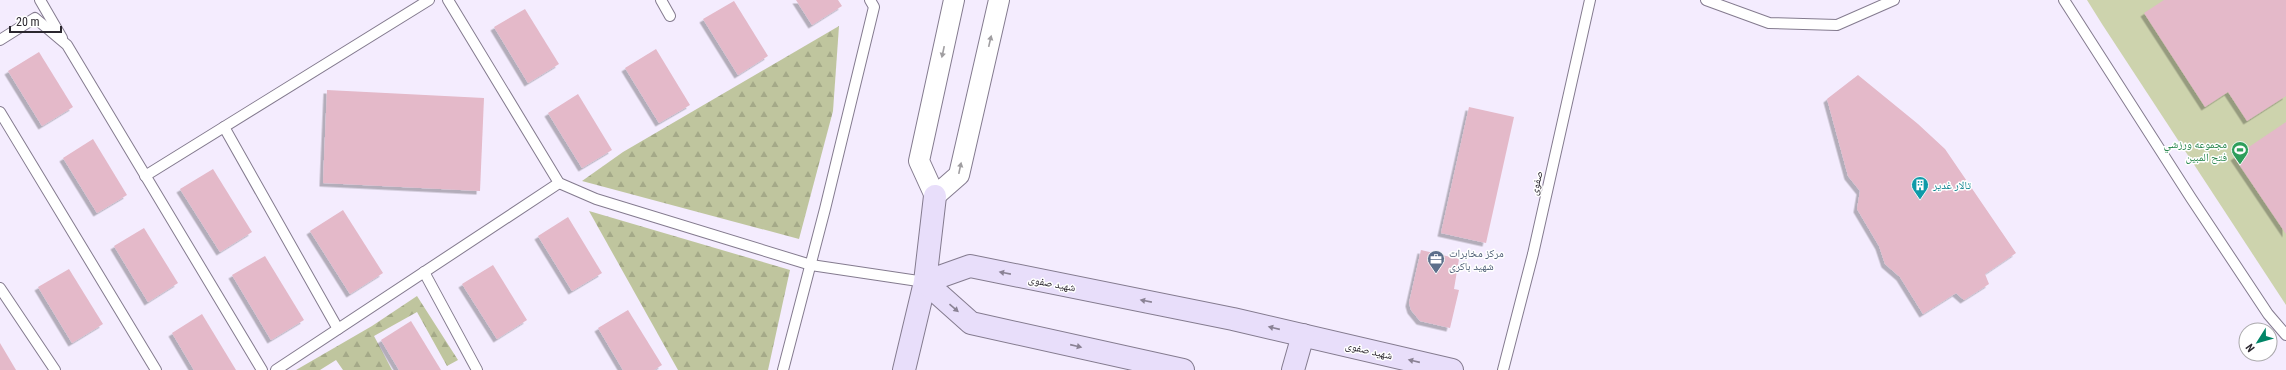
<svg xmlns="http://www.w3.org/2000/svg" width="2286" height="370" font-family="'Roboto Condensed','Noto Naskh Arabic',sans-serif">
<defs>
<pattern id="forest-firs" width="22" height="20" patternUnits="userSpaceOnUse"><rect width="22" height="20" fill="#bfc59e"/><path d="M5 1l3.5 6h-7zM16 11l3.5 6h-7z" fill="#a4a988"/></pattern>
<filter id="shadow"><feDropShadow dx="-3.5" dy="3.5" stdDeviation="0" flood-color="#0004"/></filter>
</defs>
<rect width="100%" height="100%" fill="#f4ecfe"/>
<!-- grass -->
<polygon fill="#cdd3ad" points="2087,0 2286,0 2286,305 2102,24"/>
<!-- forest -->
<g fill="url(#forest-firs)">
<polygon points="839,26 833,111 799,239 582,181 623,152"/>
<polygon points="589,211 790,270 768,370 678,370"/>
<polygon points="417,296 458,360 447,366 417,312 374,336 392,370 343,370 336,360 320,370 296,370 372,326"/>
</g>
<!-- building -->
<g fill="#e4b9c9" filter="url(#shadow)">
<polygon points="796,0 838,0 842,6 812,25"/>
<polygon points="2164,0 2286,0 2286,96 2247,121 2228,92 2205,107 2144,13"/>
<polygon points="734,1 768,56 738,75 703,19"/>
<polygon points="525,9 559,64 528,83 494,27"/>
<polygon points="656,49 690,105 659,123 625,68"/>
<polygon points="39,52 73,107 42,126 8,71"/>
<polygon points="1858,75 1918,124 1945,149 2016,253 1985,274 1989,284 1964,300 1956,293 1923,314 1900,277 1885,264 1879,246 1857,209 1860,191 1848,176 1827,99"/>
<polygon points="327,90 484,98 480,191 323,183"/>
<polygon points="578,94 612,150 582,168 548,113"/>
<polygon points="1469,107 1514,117 1486,243 1441,233"/>
<polygon points="2286,122 2286,234 2234,157"/>
<polygon points="93,139 127,195 97,213 63,158"/>
<polygon points="213,169 252,232 220,252 180,189"/>
<polygon points="343,210 383,273 350,294 310,231"/>
<polygon points="568,217 602,273 572,291 538,236"/>
<polygon points="144,228 178,283 148,302 114,246"/>
<polygon points="1421,250 1459,259 1454,289 1459,290 1450,328 1420,321 1411,310 1409,303"/>
<polygon points="265,256 304,320 271,340 232,275"/>
<polygon points="493,265 527,320 497,339 462,284"/>
<polygon points="69,269 103,324 72,343 38,287"/>
<polygon points="628,310 662,365 654,370 623,370 598,328"/>
<polygon points="202,314 236,370 194,370 172,333"/>
<polygon points="411,321 441,370 399,370 381,340"/>
<polygon points="0,343 16,370 0,370"/>
</g>
<g fill="none" stroke-linecap="round" stroke-linejoin="round">
<defs>
<g id="lane">
<polyline points="40,0 62,38"/>
<polyline points="448,0 559,183 596,199 811,265 925,282"/>
<polyline points="661,0 670,16"/>
<polyline points="1706,0 1769,23 1837,25 1894,0"/>
<polyline points="2064,0 2191,198 2268,314 2286,335"/>
<polyline points="0,40 35,18 67,45 262,370"/>
<polyline points="0,112 156,370"/>
<polyline points="224,127 338,329"/>
<polyline points="145,176 429,0"/>
<polyline points="424,272 477,370"/>
<polyline points="0,288 55,370"/>
<polyline points="276,370 559,183"/>
<polyline points="783,370 825,209 874,7 870,0"/>
<polyline points="1503,370 1533,254 1590,0"/>
</g>
<polyline id="street" points="954,0 919,161 935,196 959,175 999,0"/>
<g id="secondary">
<polyline points="904,370 925,282 935,196"/>
<polyline points="1183,370 971,323 925,282 970,266 1233,319 1452,370"/>
<polyline points="1293,370 1303,335"/>
</g>
</defs>
<!-- lane casing -->
<use href="#lane" stroke="#847b8f" stroke-width="12"/>
<!-- street casing -->
<use href="#street" stroke="#847b8f" stroke-width="22"/>
<!-- secondary casing -->
<use href="#secondary" stroke="#847b8f" stroke-width="24"/>
<!-- lane -->
<use href="#lane" stroke="#fff" stroke-width="10"/>
<!-- street -->
<use href="#street" stroke="#fff" stroke-width="20"/>
<!-- secondary -->
<use href="#secondary" stroke="#e8defa" stroke-width="22"/>
</g>
<!-- one-way arrows -->
<defs><path id="oneway-solid" d="M-6-.8H1V-3.2L6.5 0L1 3.2V.8H-6Z"/></defs>
<g fill="#a09ea1">
<use href="#oneway-solid" transform="translate(990 41) rotate(-77)"/>
<use href="#oneway-solid" transform="translate(943 52) rotate(102)"/>
<use href="#oneway-solid" transform="translate(960 168) rotate(-78)"/>
</g>
<g fill="#8a8294">
<use href="#oneway-solid" transform="translate(1005 273) rotate(-169)"/>
<use href="#oneway-solid" transform="translate(1146 301) rotate(-169)"/>
<use href="#oneway-solid" transform="translate(954 308) rotate(41)"/>
<use href="#oneway-solid" transform="translate(1274 328) rotate(-167)"/>
<use href="#oneway-solid" transform="translate(1076 346) rotate(13)"/>
<use href="#oneway-solid" transform="translate(1414 361) rotate(-167)"/>
</g>
<!-- icons -->
<defs>
<symbol id="stadium-pin" viewBox="-11 -11 22 30"><path d="M0 17L-7.5 6A9.5 9.5 0 1 1 7.5 6Z" fill="#2e9e5b" stroke="#fff"/><path d="M0-5a6.5 5 0 1 0 0 10a6.5 5 0 1 0 0-10ZM-3.5-1.8h7v3.6h-7Z" fill="#fff"/></symbol>
<symbol id="building-pin" viewBox="-11 -11 22 30"><path d="M0 17L-7.5 6A9.5 9.5 0 1 1 7.5 6Z" fill="#0f9aa8" stroke="#fff"/><path d="M-4-6H4V6H1V3H-1V6H-4ZM-2.5-4.3h1.7v1.8h-1.7ZM.8-4.3h1.7v1.8H.8ZM-2.5-1h1.7V.8h-1.7ZM.8-1h1.7V.8H.8Z" fill="#fff"/></symbol>
<symbol id="office-pin" viewBox="-11 -11 22 30"><path d="M0 17L-7.5 6A9.5 9.5 0 1 1 7.5 6Z" fill="#5c6f8a" stroke="#fff"/><path d="M-6-3h4V-5.5h4V-3h4V5H-6ZM-1-4.5V-3h2v-1.5ZM-6 0V1H6V0Z" fill="#fff"/></symbol>
</defs>
<g fill-rule="evenodd">
<use href="#stadium-pin" x="2230" y="140" width="20" height="27"/>
<use href="#building-pin" x="1910" y="175" width="20" height="27"/>
<use href="#office-pin" x="1426" y="249" width="20" height="27"/>
</g>
<g text-anchor="middle" stroke-width="3" stroke-linejoin="round" paint-order="stroke">
<!-- leisure labels -->
<g font-size="11" fill="#27864d" stroke="#fff" text-anchor="end">
<text x="2227" y="148">مجموعه ورزشي<tspan x="2227" dy="13">فتح المبين</tspan></text>
</g>
<!-- street labels -->
<g font-size="11" fill="#2b272f" stroke="#fff">
<text transform="translate(1536 183) rotate(-77)" y="4">صفوی</text>
<text transform="translate(1052 283) rotate(11)" y="4">شهید صفوی</text>
<text transform="translate(1369 350) rotate(13)" y="4">شهید صفوی</text>
</g>
<!-- culture labels -->
<g font-size="11" fill="#0d838f" stroke="#fff" text-anchor="start">
<text x="1933" y="189">تالار غدیر</text>
</g>
<!-- service labels -->
<g font-size="11" fill="#4e5e75" stroke="#fff" text-anchor="start">
<text x="1449" y="257">مرکز مخابرات<tspan x="1449" dy="13">شهید باکری</tspan></text>
</g>
</g>
<!-- north arrow -->
<g transform="translate(2258 342) rotate(233)"><circle r="19" fill="#ffffff" stroke="#aaa9ac"/>
<path d="M0-3L7 15L0 10L-7 15Z" fill="#028567"/>
<text y="-6" font-size="11" font-weight="bold" text-anchor="middle" fill="#2b272f">N</text>
</g>
<!-- scale -->
<path d="M10 26v6h51v-6" fill="none" stroke="#2b272f" stroke-width="2"/>
<text x="16" y="26" font-size="12" fill="#2b272f" stroke="#ffffff" stroke-width="3" paint-order="stroke">20 m</text>
</svg>
